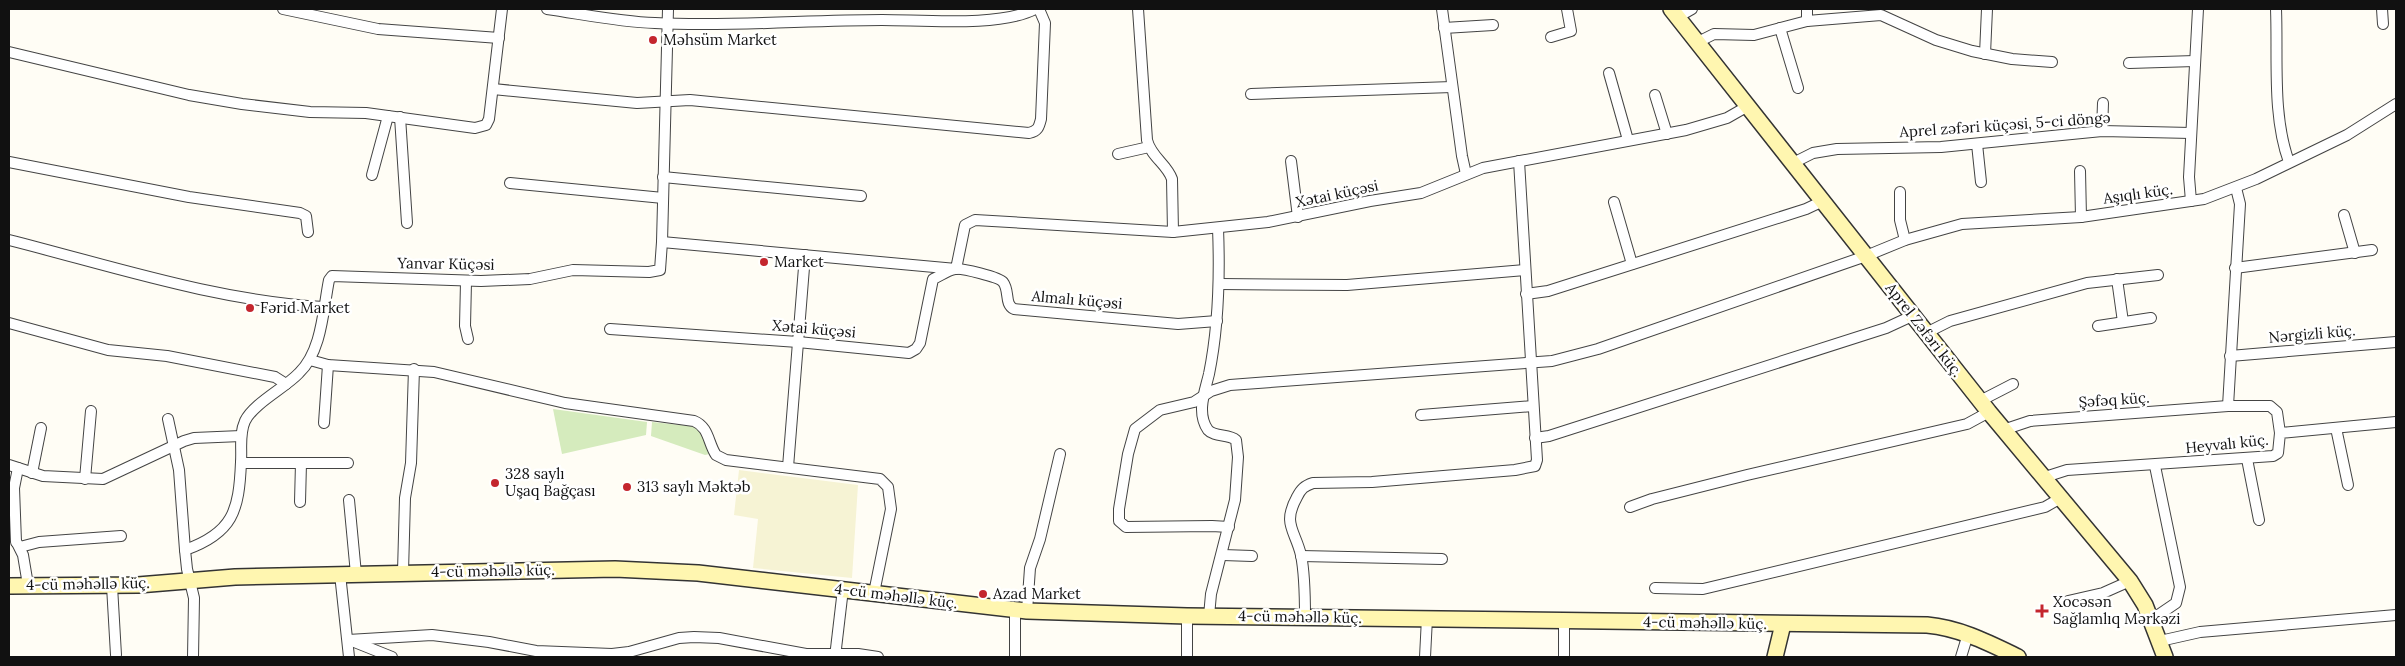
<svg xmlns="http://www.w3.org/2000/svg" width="2405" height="666" font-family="Lora,serif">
<rect width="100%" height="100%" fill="#fffdf5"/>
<!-- farmland -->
<polygon fill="#f6f3d4" points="739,470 858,485 852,578 753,568 758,519 734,515"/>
<!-- green -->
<g fill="#d5ebbd">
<polygon points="553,409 647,422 646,435 562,454"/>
<polygon points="652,422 699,427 710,454 705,455 651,436"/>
</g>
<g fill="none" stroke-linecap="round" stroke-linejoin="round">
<defs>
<g id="street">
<polyline points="283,9 378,29 499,38"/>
<path d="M547,9C582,14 619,22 655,23C730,27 807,20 882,20C923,20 1001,27 1035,9"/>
<path d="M1138,9L1147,140C1151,157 1167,164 1172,179L1173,232"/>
<polyline points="1442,9 1462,156 1466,174"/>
<polyline points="1807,9 1807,21"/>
<path d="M2276,9C2278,59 2272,115 2289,162"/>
<polyline points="2382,9 2383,24"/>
<polyline points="1678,17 1692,9"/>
<polyline points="1444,28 1493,25"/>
<polyline points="1780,28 1798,88"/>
<polyline points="1551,37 1571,31 1567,9"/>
<polyline points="1698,42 1714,34 1754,35 1807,21 1881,15 1936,40 1972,51 2012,59 2052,62"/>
<polyline points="9,52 189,95 242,104 310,112 366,113 475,128 486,125 489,119 502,9"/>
<polyline points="1985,54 1987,9"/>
<polyline points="2129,63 2195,61"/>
<polyline points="1609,73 1628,140"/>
<path d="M493,89L637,103L690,100L1029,133C1038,131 1039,127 1041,119L1045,23L1039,9"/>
<polyline points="1251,94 1452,87"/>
<polyline points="1655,95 1667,134"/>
<polyline points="400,117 407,223"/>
<polyline points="2102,131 2103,103"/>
<polyline points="1977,144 1981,182"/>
<polyline points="1118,154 1149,147"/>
<polyline points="1291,161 1298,217"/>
<polyline points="9,162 189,197 300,213 306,216 308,232"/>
<polyline points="1793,163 1813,153 1837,149 1941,147 2102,131 2191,133"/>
<polyline points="2080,171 2081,217"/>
<polyline points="372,175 388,116"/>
<polyline points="663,177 861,196"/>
<polyline points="510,183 663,198"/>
<polyline points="1900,192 1900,220 1905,240"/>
<polyline points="2191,201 2189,177 2198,9"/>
<polyline points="1614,202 1632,264"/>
<polyline points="2344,215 2355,253"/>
<path d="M9,240C112,266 217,301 324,307"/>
<polyline points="662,242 956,269 965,225 975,220 1173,232 1268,222 1370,201 1421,193 1483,168 1686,130 1727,118 1748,106"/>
<polyline points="2235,268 2372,250"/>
<polyline points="2117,279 2123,322"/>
<polyline points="466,282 465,326 468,339"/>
<polyline points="1220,284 1347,285 1525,270"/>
<polyline points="1526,294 1548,291 1806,209 1823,201"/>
<polyline points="9,323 108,350 167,356 275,377 286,384"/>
<polyline points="2098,326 2151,318"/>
<path d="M610,329L798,342L909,353L916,349L920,343L933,279C940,276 948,270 955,269C962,268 999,277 1003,282C1010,291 1004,304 1014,309L1178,324L1217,321"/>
<polyline points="1926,333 1950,321 2087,283 2158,275"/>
<polyline points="2230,356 2396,342"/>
<path d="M310,360L328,365L434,372L565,403L694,421C709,427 708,443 716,455L726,460L880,479L888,487L891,509L874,593"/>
<polyline points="1980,401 2013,384"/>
<polyline points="2228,406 2240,204 2236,188"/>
<polyline points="1421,415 1533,406"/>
<polyline points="168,419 179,470 185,550"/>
<polyline points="324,423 328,365"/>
<polyline points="2336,428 2348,485"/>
<polyline points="2003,430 2030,421 2228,406 2270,406 2277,412 2280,433"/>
<polyline points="1535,438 1549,436 1886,328 1912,316"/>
<polyline points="2247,459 2259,520"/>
<polyline points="241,463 348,463"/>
<polyline points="9,465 43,476 103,479 184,441 194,438 241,436"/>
<polyline points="788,467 805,255"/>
<polyline points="32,473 41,428"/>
<polyline points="2042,478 2067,470 2273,456 2278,453 2280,433 2396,422"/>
<polyline points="85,479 91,411"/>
<polyline points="349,500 356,574"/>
<polyline points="300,502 301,463"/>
<polyline points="1630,507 1652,499 1747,475 1967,424 1989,412"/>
<polyline points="1229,527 1212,526 1126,527 1119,521 1119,509 1128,454 1135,429 1160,410 1194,402 1211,391 1230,385 1552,361 1598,349 1866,256 1905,240 1962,224 2081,217 2204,199 2256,179 2347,135 2396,104"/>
<polyline points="16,542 14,488 18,468"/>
<polyline points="17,543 23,555 28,585"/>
<polyline points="20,547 39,542 121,536"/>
<polyline points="1223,555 1252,556"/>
<polyline points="1301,556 1442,559"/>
<polyline points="403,572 405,498 411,463 414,369"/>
<polyline points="340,574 349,657"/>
<polyline points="112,586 116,655"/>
<polyline points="1655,588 1703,589 1724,584 2045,507 2059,499"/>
<polyline points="2068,601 2103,593 2130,581"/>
<polyline points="1015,610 1015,657"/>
<polyline points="1027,611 1030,568 1040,539 1060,454"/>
<path d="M1209,616L1211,594L1235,500L1238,457L1236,440C1229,434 1214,437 1208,430C1196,413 1205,391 1209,374C1219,325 1220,278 1218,228"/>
<path d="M1305,617C1305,597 1305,575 1301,555C1295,530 1282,524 1297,497C1301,489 1304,486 1313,483L1372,482L1515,470L1535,466L1537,460L1519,161"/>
<polyline points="2151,620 2176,603 2180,587 2155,466"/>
<polyline points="348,640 432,635 489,642 536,651 612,654 629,652 679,638 694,637 719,638 806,654 858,654 878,657"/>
<polyline points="352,641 392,657"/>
<polyline points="2160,641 2200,632 2396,615"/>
<path d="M193,657L194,598L187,569L185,550C233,533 239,511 241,462C242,448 239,434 245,421C254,403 285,388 299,373C322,351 323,310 329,280L332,276L481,281L530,279L573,270L649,272L660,270L662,242L668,9"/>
<polyline points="835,657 843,589"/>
<polyline points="1187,657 1187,616"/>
<polyline points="1425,657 1427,618"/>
<polyline points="1564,657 1564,621"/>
<polyline points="1961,657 1968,634"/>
</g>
<g id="secondary">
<polyline points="1671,9 1989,412 2130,581 2145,605 2165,657"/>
<path d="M9,586L138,585L235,577L615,569L698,573L1027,611L1187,616L1927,625C1960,628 1989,643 2018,657"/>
<polyline points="1775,657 1783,624"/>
</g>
</defs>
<!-- street casing -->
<use href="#street" stroke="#444" stroke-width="12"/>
<!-- secondary casing -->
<use href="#secondary" stroke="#333" stroke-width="18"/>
<!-- street -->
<use href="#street" stroke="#fff" stroke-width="10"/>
<!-- secondary -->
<use href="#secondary" stroke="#fff6b0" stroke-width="15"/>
</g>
<!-- markers -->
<g fill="#c4262e" stroke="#fff" stroke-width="2">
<circle cx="653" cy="40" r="5"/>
<circle cx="764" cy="262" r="5"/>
<circle cx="250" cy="308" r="5"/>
<circle cx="495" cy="483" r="5"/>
<circle cx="627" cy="487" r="5"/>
<circle cx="983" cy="594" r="5"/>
<path d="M2039.5 603.5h5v5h5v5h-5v5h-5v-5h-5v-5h5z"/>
</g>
<g text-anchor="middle" stroke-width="5" stroke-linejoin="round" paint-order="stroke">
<!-- poi labels -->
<g font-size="15" fill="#111" stroke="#fff" text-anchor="start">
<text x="663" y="45">Məhsüm Market</text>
<text x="774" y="267">Market</text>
<text x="260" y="313">Fərid Market</text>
<text x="505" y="479">328 saylı<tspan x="505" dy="17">Uşaq Bağçası</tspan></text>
<text x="637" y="492">313 saylı Məktəb</text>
<text x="993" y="599">Azad Market</text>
<text x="2053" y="607">Xocəsən<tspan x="2053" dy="17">Sağlamlıq Mərkəzi</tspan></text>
</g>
<!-- street labels -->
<g font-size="15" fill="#111" stroke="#fff">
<text transform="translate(2005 125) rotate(-4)" y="5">Aprel zəfəri küçəsi, 5-ci döngə</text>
<text transform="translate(1337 194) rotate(-12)" y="5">Xətai küçəsi</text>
<text transform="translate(2138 194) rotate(-8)" y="5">Aşıqlı küç.</text>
<text transform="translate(446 264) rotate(1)" y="5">Yanvar Küçəsi</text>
<text transform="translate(1077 300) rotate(5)" y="5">Almalı küçəsi</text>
<text transform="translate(814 329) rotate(5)" y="5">Xətai küçəsi</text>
<text transform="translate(1924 330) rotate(52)" y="5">Aprel Zəfəri küç.</text>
<text transform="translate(2312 334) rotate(-5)" y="5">Nərgizli küç.</text>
<text transform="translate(2114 400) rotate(-4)" y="5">Şəfəq küç.</text>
<text transform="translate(2227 444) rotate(-6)" y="5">Heyvalı küç.</text>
<text transform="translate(493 571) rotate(-1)" y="5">4-cü məhəllə küç.</text>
<text transform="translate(88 584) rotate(-1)" y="5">4-cü məhəllə küç.</text>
<text transform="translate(896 596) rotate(7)" y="5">4-cü məhəllə küç.</text>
<text transform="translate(1300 617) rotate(1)" y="5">4-cü məhəllə küç.</text>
<text transform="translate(1705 623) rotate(1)" y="5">4-cü məhəllə küç.</text>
</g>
</g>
<!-- border -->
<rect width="2405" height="666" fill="none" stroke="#111111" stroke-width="20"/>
</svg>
